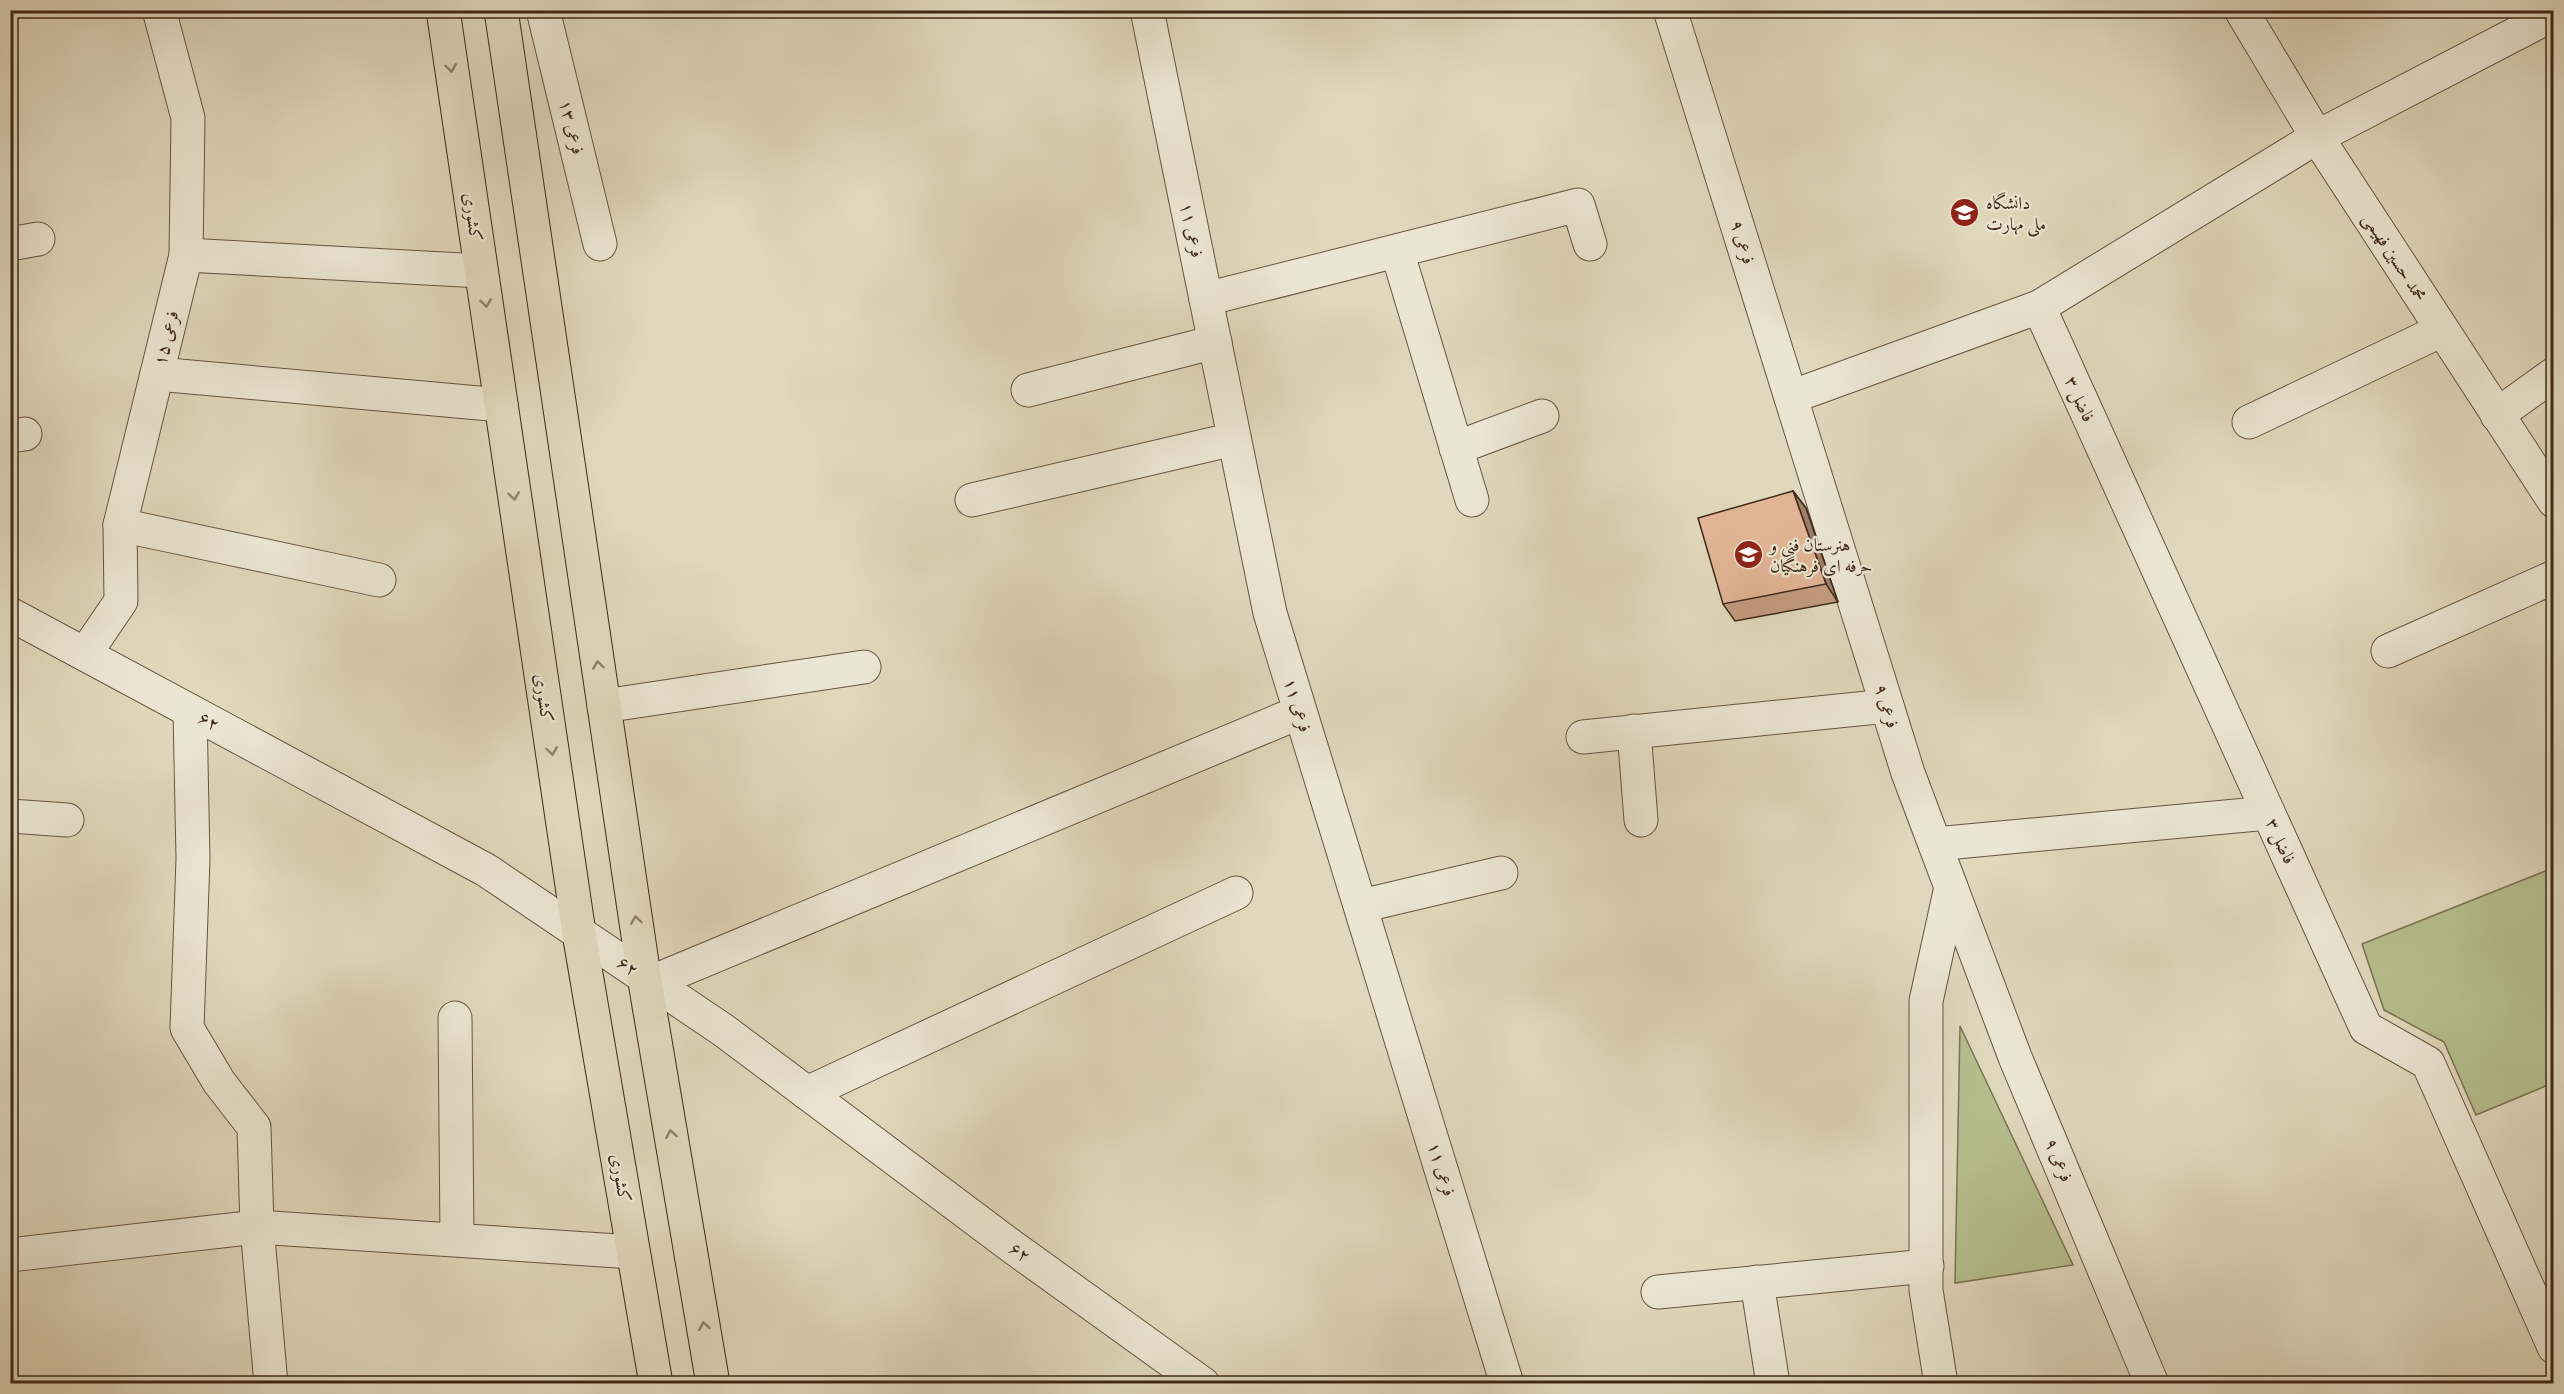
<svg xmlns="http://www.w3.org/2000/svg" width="2564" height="1394" font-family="'IM FELL French Canon',Amiri,serif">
<rect width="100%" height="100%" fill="#e0d8bc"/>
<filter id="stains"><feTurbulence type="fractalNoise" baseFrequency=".00333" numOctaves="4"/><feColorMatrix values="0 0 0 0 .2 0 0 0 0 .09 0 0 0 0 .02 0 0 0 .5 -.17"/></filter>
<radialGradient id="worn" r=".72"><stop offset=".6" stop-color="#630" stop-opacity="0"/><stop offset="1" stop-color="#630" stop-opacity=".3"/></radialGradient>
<!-- green -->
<g fill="#b6be8e" stroke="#7a7352" stroke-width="1.5">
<polygon points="2553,868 2553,1083 2476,1115 2444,1042 2384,1010 2362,944"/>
<polygon points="1960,1026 2073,1265 1955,1283"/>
</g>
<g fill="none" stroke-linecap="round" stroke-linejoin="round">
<defs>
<g id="minor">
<polyline points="543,10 600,244"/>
<polyline points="1147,10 1270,613 1507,1384"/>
<polyline points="1670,10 1908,773 2015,1057 2152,1384"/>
<polyline points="2241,10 2317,137 2554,501"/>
<polyline points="10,244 38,239"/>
<polyline points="1397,251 1472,500"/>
<polyline points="186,255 481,271"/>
<polyline points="1206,299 1578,205 1590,244"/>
<polyline points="2039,307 2366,1028 2428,1063 2554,1347"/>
<polyline points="157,374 501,405"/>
<polyline points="1028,390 1215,342"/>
<polyline points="1791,397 2039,307 2317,137 2554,14"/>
<polyline points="2497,415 2554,374"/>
<polyline points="2249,422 2442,330"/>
<polyline points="10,436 25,434"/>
<polyline points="1456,448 1542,416"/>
<polyline points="972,500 1234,439"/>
<polyline points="120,525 379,580"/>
<polyline points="10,614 486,870 723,1030 1014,1248 1203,1384"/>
<polyline points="2388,651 2554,577"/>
<polyline points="85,654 121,601 120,525 186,255 188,118 159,10"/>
<polyline points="604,706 864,667"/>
<polyline points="190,711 193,859 187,1028 219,1082 254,1127 257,1227 271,1384"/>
<polyline points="1634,731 1641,820"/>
<polyline points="1583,737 1887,706"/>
<polyline points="10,816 67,820"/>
<polyline points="1935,844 2268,813"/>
<polyline points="1361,906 1501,873"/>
<polyline points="652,982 1300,712"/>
<polyline points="455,1018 457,1239"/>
<polyline points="807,1093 1236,893"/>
<polyline points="10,1255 257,1227 633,1252"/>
<polyline points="1757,1282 1773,1384"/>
<polyline points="1658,1292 1927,1266"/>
<polyline points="1941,1384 1926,1290 1926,1001 1951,887"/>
</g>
<g id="major">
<polyline points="443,10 579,933 656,1384"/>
<polyline points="501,10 644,976 713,1384"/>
</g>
</defs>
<!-- minor casing -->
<use href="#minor" stroke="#675440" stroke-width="35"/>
<!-- major casing -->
<use href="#major" stroke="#3f2817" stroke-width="35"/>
<!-- minor -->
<use href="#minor" stroke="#ebe6d3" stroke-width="33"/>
<!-- major -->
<use href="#major" stroke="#e0d8bc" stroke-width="33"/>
</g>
<!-- wall -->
<polygon fill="#c29b80" stroke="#3f2817" stroke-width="1.5" points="1793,491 1806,508 1838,602 1735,621 1723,604"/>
<!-- shaded-wall -->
<polygon fill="#9e7e68" stroke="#3f2817" stroke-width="1.5" points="1793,491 1806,508 1838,602 1826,584"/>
<!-- building -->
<polygon fill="#e1b495" stroke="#3f2817" stroke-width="1.5" points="1793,491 1826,584 1723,604 1698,518"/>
<!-- one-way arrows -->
<defs><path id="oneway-chevron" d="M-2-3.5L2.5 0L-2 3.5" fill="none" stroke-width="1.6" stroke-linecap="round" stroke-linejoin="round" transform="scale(1.5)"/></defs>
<g stroke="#90806a">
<use href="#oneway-chevron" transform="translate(451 68) rotate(82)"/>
<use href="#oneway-chevron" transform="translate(486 303) rotate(82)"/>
<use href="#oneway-chevron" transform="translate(514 496) rotate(82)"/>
<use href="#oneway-chevron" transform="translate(598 665) rotate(-98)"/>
<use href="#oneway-chevron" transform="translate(552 751) rotate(82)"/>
<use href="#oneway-chevron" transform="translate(636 920) rotate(-98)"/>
<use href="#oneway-chevron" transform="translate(671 1134) rotate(-100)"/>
<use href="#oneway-chevron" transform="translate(704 1326) rotate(-100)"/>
</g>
<!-- icons -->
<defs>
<symbol id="university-disc" viewBox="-11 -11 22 22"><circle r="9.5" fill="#8f2418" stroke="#ebe6d3"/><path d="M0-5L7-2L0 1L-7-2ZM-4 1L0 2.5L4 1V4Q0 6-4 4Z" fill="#fff"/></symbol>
<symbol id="school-disc" viewBox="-11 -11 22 22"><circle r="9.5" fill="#8f2418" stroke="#ebe6d3"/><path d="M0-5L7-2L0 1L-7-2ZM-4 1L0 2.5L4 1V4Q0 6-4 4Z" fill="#fff"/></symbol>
</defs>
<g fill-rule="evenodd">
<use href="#university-disc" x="1948" y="196" width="33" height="33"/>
<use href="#school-disc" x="1732" y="538" width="33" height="33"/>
</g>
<g text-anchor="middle" stroke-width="4.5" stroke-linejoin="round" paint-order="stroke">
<!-- street labels -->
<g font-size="18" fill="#3f2817" stroke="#ebe6d3">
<text transform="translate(572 127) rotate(76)" y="6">فرعی ۱۳</text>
<text transform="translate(473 217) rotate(82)" y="6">کشوری</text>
<text transform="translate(1192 230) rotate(78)" y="6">فرعی ۱۱</text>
<text transform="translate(1743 242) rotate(73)" y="6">فرعی ۹</text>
<text transform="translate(2395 257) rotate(57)" y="6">محمد حسین فهیمی</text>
<text transform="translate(166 338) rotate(-76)" y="6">فرعی ۱۵</text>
<text transform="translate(2080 399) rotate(66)" y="6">فاضل ۳</text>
<text transform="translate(544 698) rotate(82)" y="6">کشوری</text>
<text transform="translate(1298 705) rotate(73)" y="6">فرعی ۱۱</text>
<text transform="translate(1887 706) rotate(73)" y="6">فرعی ۹</text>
<text transform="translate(209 721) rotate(28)" y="6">۶۲</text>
<text transform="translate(2281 841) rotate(66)" y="6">فاضل ۳</text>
<text transform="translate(628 966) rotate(34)" y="6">۶۲</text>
<text transform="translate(2059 1160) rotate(67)" y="6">فرعی ۹</text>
<text transform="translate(1442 1169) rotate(73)" y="6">فرعی ۱۱</text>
<text transform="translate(621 1178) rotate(80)" y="6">کشوری</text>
<text transform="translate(1020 1252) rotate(36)" y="6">۶۲</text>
</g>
<!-- poi labels -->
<g font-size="18" fill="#3f2817" stroke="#ebe6d3" text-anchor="start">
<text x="1986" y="209">دانشگاه<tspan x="1986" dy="21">ملی مهارت</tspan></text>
<text x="1770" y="551">هنرستان فنی و<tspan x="1770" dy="21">حرفه ای فرهنگیان</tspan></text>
</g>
</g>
<!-- margin -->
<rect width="2564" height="1394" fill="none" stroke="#e0d8bc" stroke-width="36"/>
<rect x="12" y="12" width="2540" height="1370" fill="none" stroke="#3f2817" stroke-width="3"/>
<rect x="18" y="18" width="2528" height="1358" fill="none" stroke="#3f2817" stroke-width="1.5"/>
<rect width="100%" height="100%" filter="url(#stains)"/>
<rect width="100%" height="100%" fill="url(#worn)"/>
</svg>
